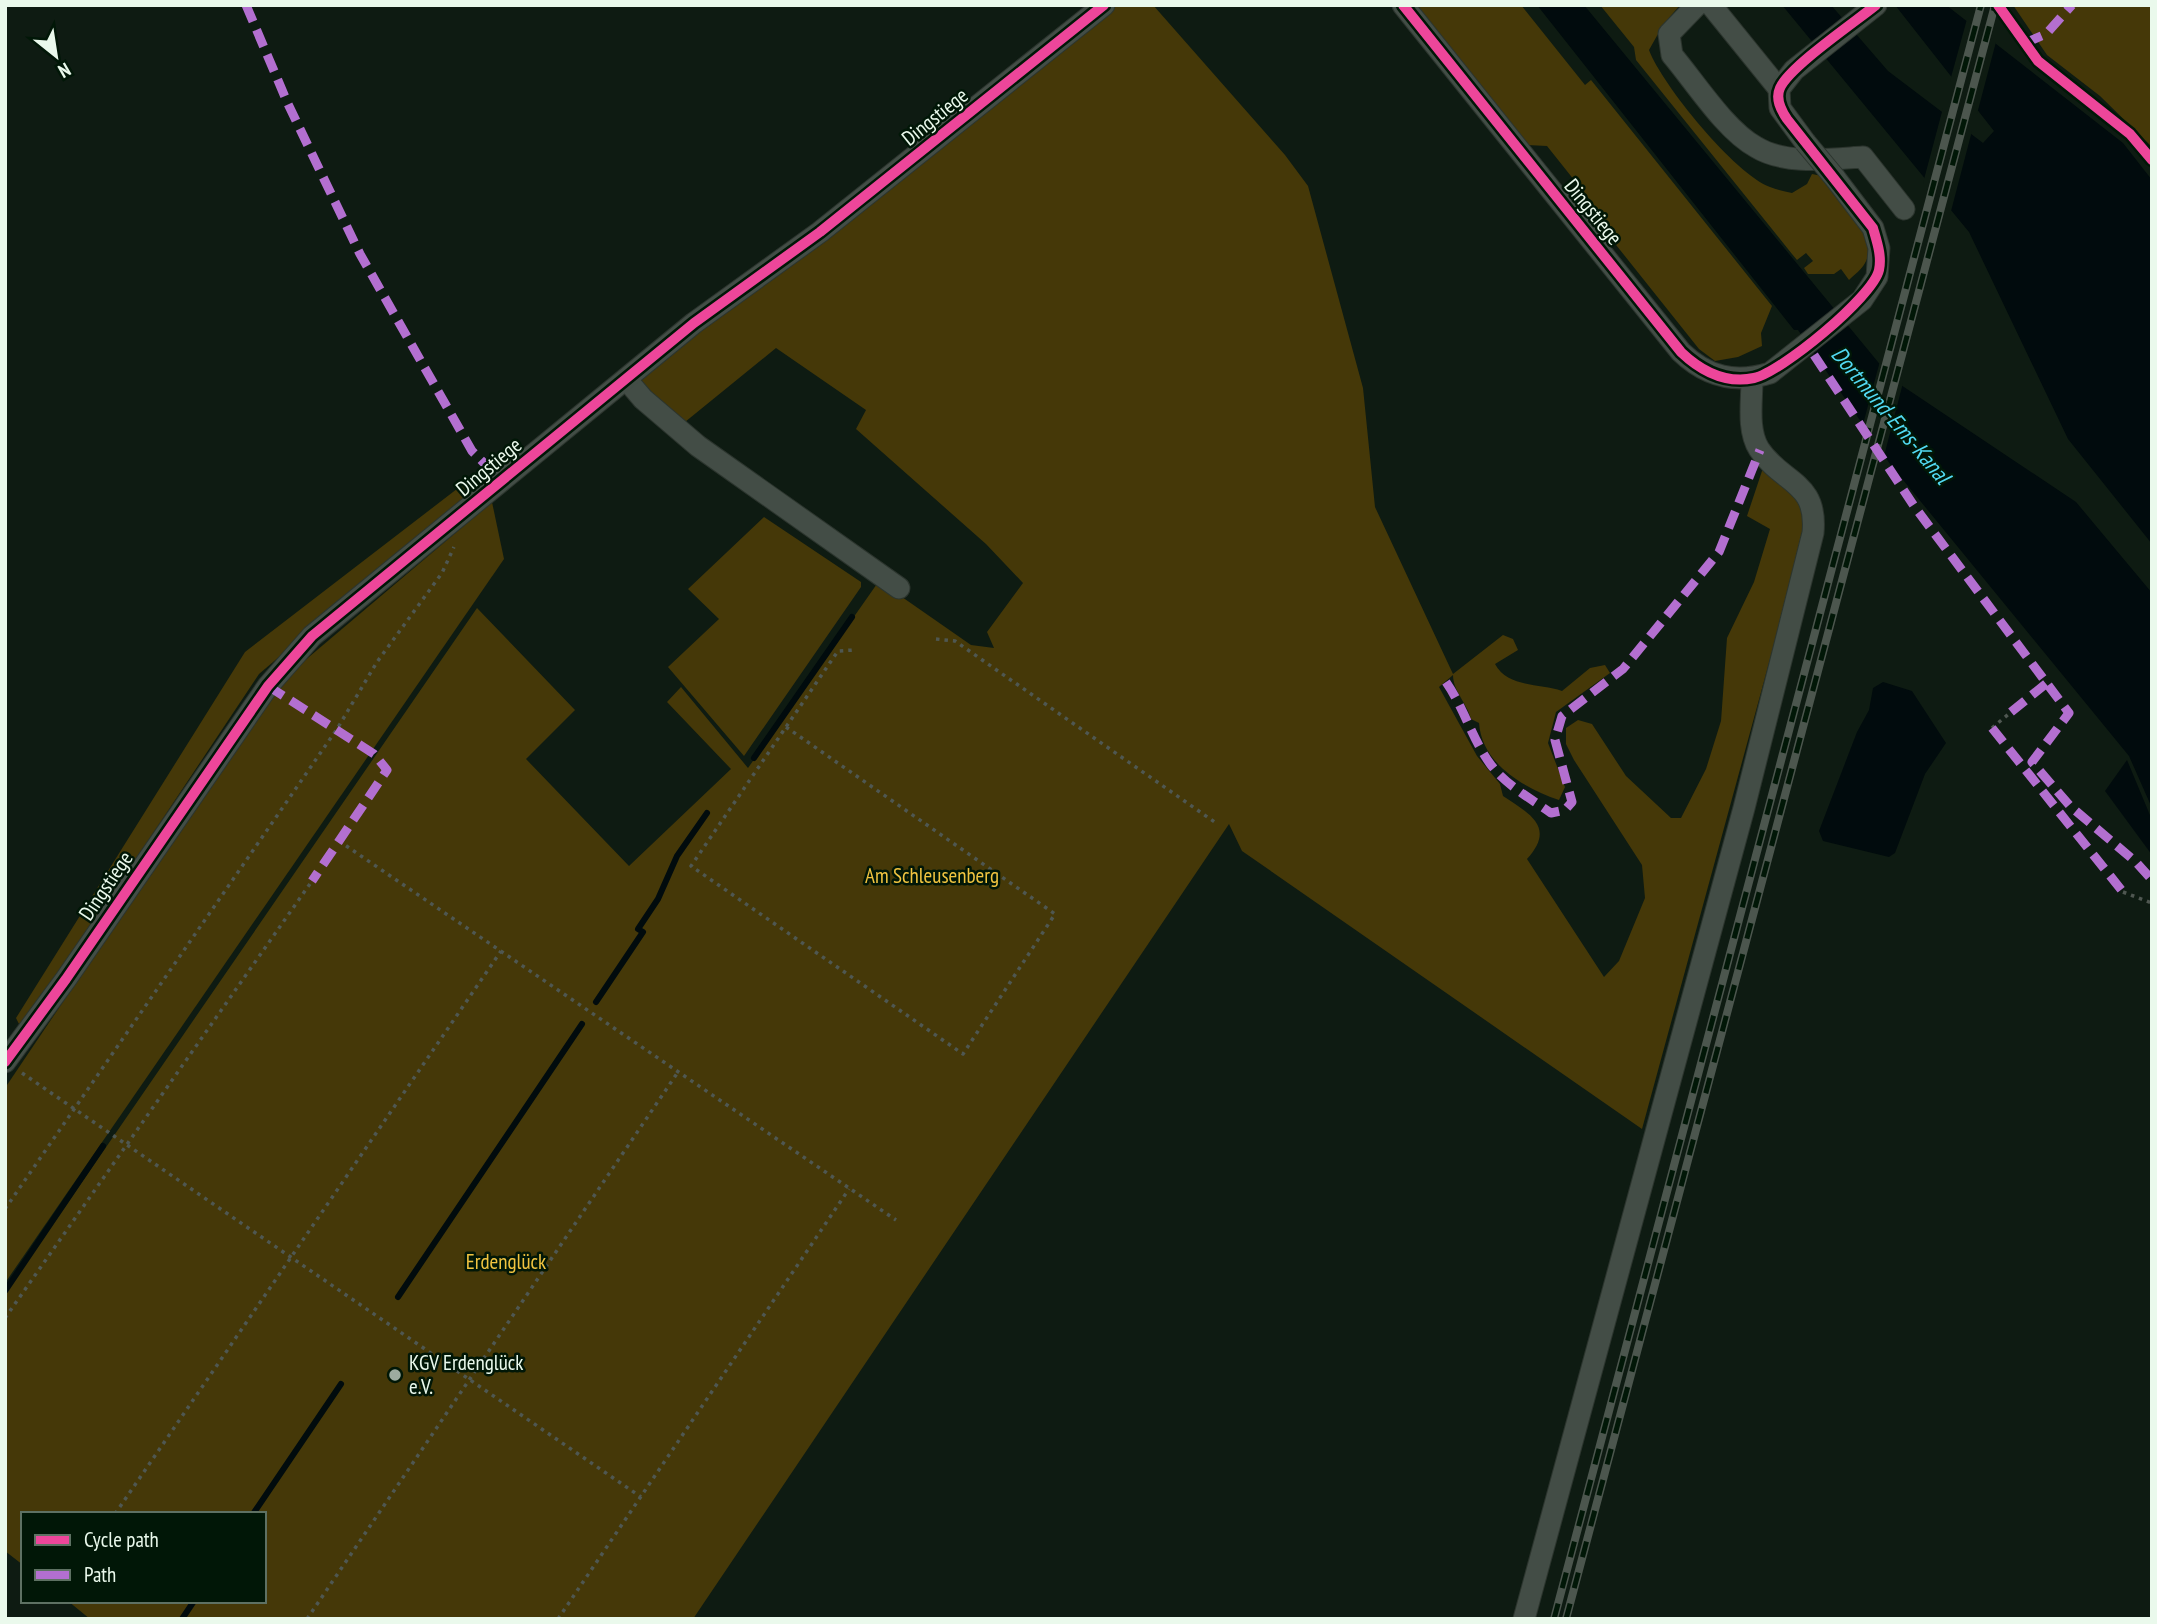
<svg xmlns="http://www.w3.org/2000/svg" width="2157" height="1624" font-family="'PT Sans Narrow',sans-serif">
<rect width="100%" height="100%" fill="#0e1b12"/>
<!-- green -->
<g fill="#453808">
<path d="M1116,5H1153L1285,155L1308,186L1363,388L1375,507L1453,674L1503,635L1513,639L1518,650L1495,664C1508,688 1540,683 1562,691L1590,668L1605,665L1610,673L1556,712L1548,743L1565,787L1559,800C1524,788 1482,764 1479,723L1471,719C1467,703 1453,691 1453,675L1439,687L1477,756L1500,784L1503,796C1530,814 1556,827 1527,859L1604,977L1619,961L1645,898L1642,865L1574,760L1566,744V728L1578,720L1592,724L1626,776L1671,818H1681L1706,769L1721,721L1727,638L1754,582L1770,529L1747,516L1764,465L1802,502L1806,527L1642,1129L1242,851L1229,824L693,1619H90L68,1601H264V1514H23V1565L5,1551V1294L477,608L575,710L526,759L629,866L731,769L667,702L681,687L748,768L879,581L971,645L994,648L987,632L1023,583L986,544L856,429L866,410L776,348L685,422L631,384L737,299L948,143Z"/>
<polygon points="1415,5 1521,5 1585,85 1591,80 1772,306 1761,333 1762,346 1738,357 1715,361 1699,349 1585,206 1590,200 1547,146 1527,145"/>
<path d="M1600,5H1680L1663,25L1649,50C1662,85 1735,174 1770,187C1777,190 1785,191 1792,193L1807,184L1812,174L1822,176C1839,197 1882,234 1865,263C1862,269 1854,275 1849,280L1841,269L1834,274H1808L1804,268L1813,261L1806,253L1797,260L1792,254L1636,60L1634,47Z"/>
<polygon points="2013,5 2152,5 2152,147 2100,96 2047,55"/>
<polygon points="479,472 482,484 259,674 22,1030 16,1018 245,652"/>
<polygon points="492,502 504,559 5,1283 5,1088 277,684"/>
<polygon points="764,517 861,582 861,587 744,756 668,667 719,619 688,589"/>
</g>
<!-- water -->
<g fill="#010b0d">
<polygon points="1537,5 1584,5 1892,379 2076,502 2152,593 2152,808 2129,756 1890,464 1798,330 1794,330"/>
<polygon points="1782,5 1831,5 1888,71 1983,143 1994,131 1895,5 1946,5 2123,143 2152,180 2152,544 2068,439 1969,232"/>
<polygon points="1883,682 1912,691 1946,743 1925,774 1895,853 1889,857 1823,841 1819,831 1857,732 1869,710 1873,688"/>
<polygon points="2127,760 2152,820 2152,855 2105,791"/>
</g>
<!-- pier -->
<g fill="#0e1b12">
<polygon points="1967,19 1996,42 1977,114 1950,81"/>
<polygon points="1943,108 1972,131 1950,215 1923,183"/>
<polygon points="1880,361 1903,383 1883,460 1862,428"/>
</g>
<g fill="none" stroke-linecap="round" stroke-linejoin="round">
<!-- stream -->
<g stroke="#010b0d" stroke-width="6">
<polyline points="754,758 852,617"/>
<polyline points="596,1002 643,932 638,929 658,899 677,856 707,813"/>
<polyline points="5,1291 103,1146"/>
<polyline points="398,1297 582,1024"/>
<polyline points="253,1514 341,1384"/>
<polyline points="182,1619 194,1601"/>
</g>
<defs>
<g id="minor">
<path d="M1403,5L1681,352C1707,377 1735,384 1770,373L1862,300L1877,277L1879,248L1873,228L1835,178"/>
<path d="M1697,5L1669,34L1672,55C1695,82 1725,130 1756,147C1785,165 1830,159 1863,157L1904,209"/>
<polyline points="1711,5 1779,89"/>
<polyline points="1805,142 1780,108 1779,89 1794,70 1876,5"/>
<polyline points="626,379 643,399 698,446 899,588"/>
<polyline points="5,1062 66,979 268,686 312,636 694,323 820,232 1104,5"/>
<path d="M1524,1619L1744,808L1813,533C1818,481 1782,484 1759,449C1747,430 1752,401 1752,379"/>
</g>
</defs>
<!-- minor casing -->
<use href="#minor" stroke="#2c352e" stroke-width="23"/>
<!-- path -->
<g stroke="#4f5751" stroke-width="3.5" stroke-dasharray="3.5 5" stroke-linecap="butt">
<polyline points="936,639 955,641 1216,823"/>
<polyline points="786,727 1055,914 963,1054 691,866 838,651 854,650"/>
<polyline points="1992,728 2011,712"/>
<polyline points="339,841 896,1220"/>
<polyline points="2123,892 2152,903"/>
<polyline points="22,1073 641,1497"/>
<polyline points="5,1209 337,729 377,662 442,573 454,547"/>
<polyline points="5,1318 312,881"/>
<polyline points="115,1514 501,951"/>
<polyline points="307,1619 678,1072"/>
<polyline points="558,1619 849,1189"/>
</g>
<!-- minor -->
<use href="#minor" stroke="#434d46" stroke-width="21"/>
<defs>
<g id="rail">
<polyline points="1554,1619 1981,5"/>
<polyline points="1566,1619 1995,5"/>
</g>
</defs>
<!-- rail casing -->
<use href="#rail" stroke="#4c564e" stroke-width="8"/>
<!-- rail -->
<use href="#rail" stroke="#011707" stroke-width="5" stroke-dasharray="16" stroke-linecap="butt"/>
<defs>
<polyline id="minor-bridge" points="1805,142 1835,178"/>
</defs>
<!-- minor-bridge casing -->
<use href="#minor-bridge" stroke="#2c352e" stroke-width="23" stroke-linecap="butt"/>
<!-- minor-bridge -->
<use href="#minor-bridge" stroke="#434d46" stroke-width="21"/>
<!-- quiet -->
<g stroke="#b36fd0" stroke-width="9" stroke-dasharray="18 9" stroke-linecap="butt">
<polyline points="246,5 288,104 360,254 472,451 502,481"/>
<polyline points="2025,43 2046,34 2072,5"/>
<polyline points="1814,355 1914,506 2069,713 2032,762 2070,806 2136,862 2152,880"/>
<path d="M1446,682C1464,708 1472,739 1491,765C1505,784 1531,799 1551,813L1565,810L1572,802L1555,740L1562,716L1623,669L1719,552L1760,450"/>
<polyline points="268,686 374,754 387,770 312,881"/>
<polyline points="2011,712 2048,682"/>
<polyline points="1992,728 2123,892"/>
</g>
<defs>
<g id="cycleway">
<path d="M1403,5L1681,352C1701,371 1725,384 1754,378C1780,373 1873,297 1879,270C1882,256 1877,242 1873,228L1787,119C1781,110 1775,99 1780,88C1789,67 1855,22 1876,5"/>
<polyline points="1998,5 2038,61 2130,134 2152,160"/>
<polyline points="5,1062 66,979 268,686 312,636 694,323 820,232 1104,5"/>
</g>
</defs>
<!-- cycleway casing -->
<use href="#cycleway" stroke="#011707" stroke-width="15"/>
<!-- cycleway -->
<use href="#cycleway" stroke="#ed469a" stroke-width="10"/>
</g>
<!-- markers -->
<circle fill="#9daba0" stroke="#011707" stroke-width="2.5" cx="395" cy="1375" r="7"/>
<g text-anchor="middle" stroke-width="5" stroke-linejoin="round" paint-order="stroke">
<!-- street labels -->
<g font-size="21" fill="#eaf9ec" stroke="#011707">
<text transform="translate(935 117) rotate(-39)" y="7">Dingstiege</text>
<text transform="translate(1593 212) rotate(51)" y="7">Dingstiege</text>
<text transform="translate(489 467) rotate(-40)" y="7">Dingstiege</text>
<text transform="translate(106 886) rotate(-56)" y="7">Dingstiege</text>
</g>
<!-- park labels -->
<g font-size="21" fill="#f1c440" stroke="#011707">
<text x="932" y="883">Am Schleusenberg</text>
<text x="506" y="1269">Erdenglück</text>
</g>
<!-- poi labels -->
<g font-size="21" fill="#eaf9ec" stroke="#011707" text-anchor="start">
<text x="409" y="1370">KGV Erdenglück<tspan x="409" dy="24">e.V.</tspan></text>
</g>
<!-- water labels -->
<g font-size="23" font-style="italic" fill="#52daf3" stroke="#011707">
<text transform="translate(1891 415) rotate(50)" y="8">Dortmund-Ems-Kanal</text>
</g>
</g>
<!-- border -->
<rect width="2157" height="1624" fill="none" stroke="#eaf9ec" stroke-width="14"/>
<!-- legend -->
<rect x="21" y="1512" width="245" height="91" fill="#011707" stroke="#5e7163" stroke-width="2"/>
<rect x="35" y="1535" width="35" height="10" fill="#ed469a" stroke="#5e7163" stroke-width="2"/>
<text x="84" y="1547" font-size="21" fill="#eaf9ec">Cycle path</text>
<rect x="35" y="1570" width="35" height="10" fill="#b36fd0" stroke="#5e7163" stroke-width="2"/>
<text x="84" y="1582" font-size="21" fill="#eaf9ec">Path</text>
<!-- north arrow -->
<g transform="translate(56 56) rotate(150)" stroke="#011707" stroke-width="5" paint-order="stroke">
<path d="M0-5L12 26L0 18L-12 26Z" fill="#eaf9ec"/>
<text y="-10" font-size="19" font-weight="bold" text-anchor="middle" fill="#eaf9ec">N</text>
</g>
</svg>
